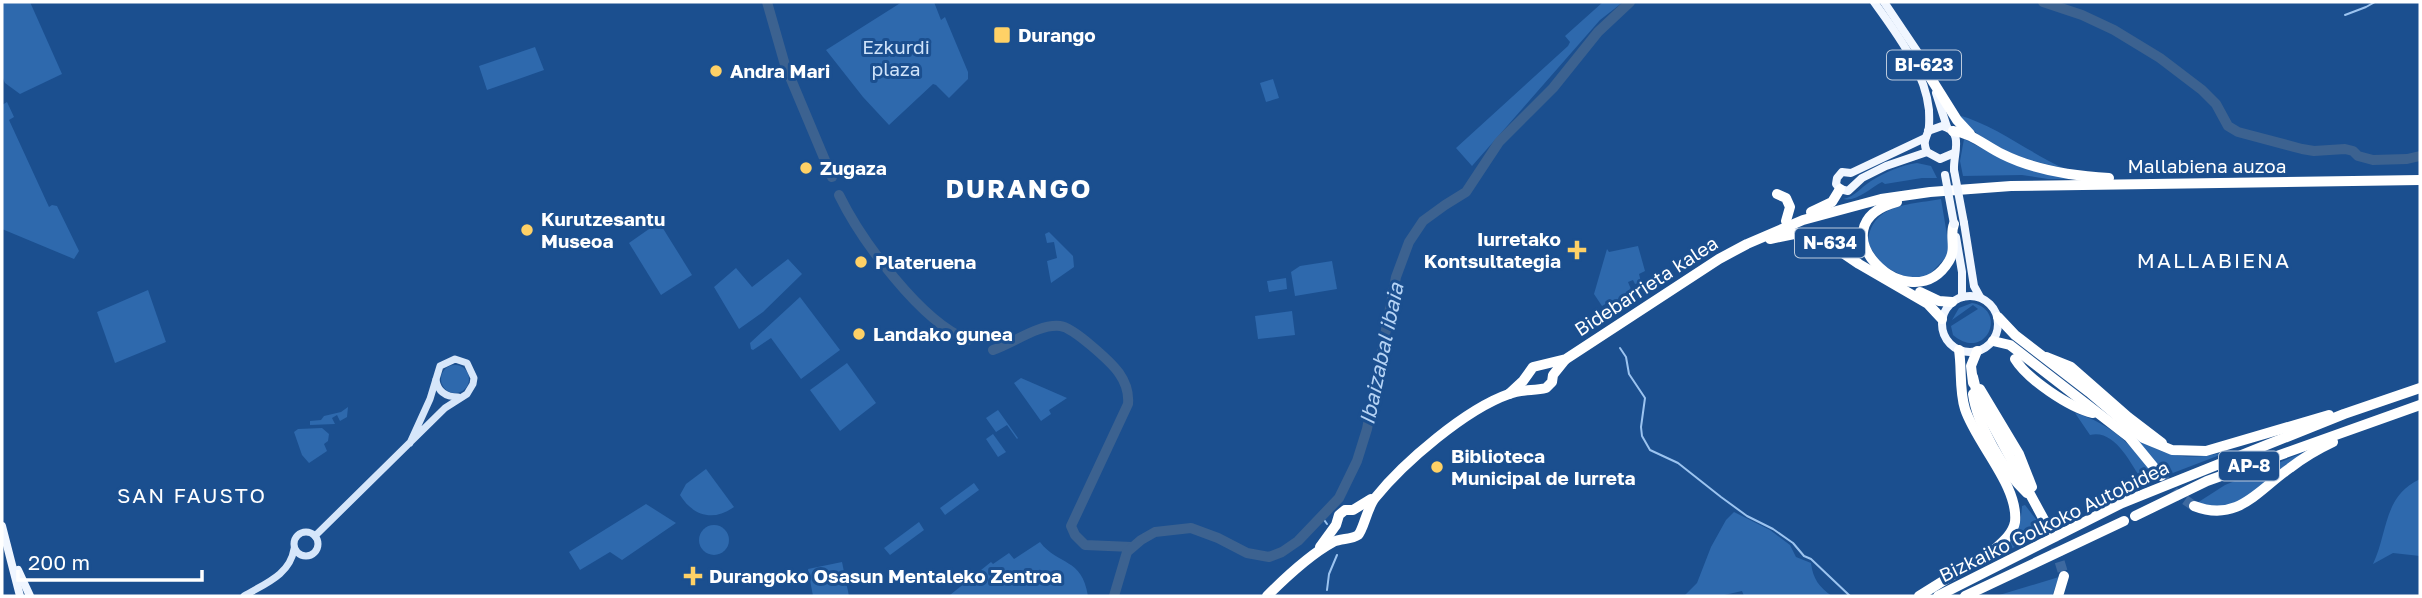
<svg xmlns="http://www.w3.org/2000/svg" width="2422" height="598" font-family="'Golos Text',sans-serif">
<rect width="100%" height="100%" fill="#1b4f8f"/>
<!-- green -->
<g fill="#2e69ad">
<polygon points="2,2 30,2 62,74 20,94 5,83 2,76"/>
<polygon points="902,2 934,2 941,20 945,17 968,72 968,79 949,98 936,85 933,84 889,125 863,97 826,50"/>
<polygon points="1603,2 1623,2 1600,20 1472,166 1456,148 1568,46 1570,42 1565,36"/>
<polygon points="535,47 544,70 487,90 479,66"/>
<polygon points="1273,79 1279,98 1266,102 1260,83"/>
<polygon points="7,102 14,117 9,120 49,207 52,205 57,206 79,251 74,259 2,229 2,105"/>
<path d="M1958,115C1995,125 2028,152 2063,168C2024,160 1984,147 1958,115Z"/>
<polygon points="1964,139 1991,153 2085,179 2048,179 2022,175 1963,176 1960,161"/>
<path d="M1917,163L1931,166L1937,178H1922L1885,184L1882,182C1870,188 1857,202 1843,199C1856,196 1860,188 1871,181C1884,173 1901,165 1917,163Z"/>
<path d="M1941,199L1950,253L1929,275L1918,278L1905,277L1882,265L1868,244C1870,203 1910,205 1941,199Z"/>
<polygon points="659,222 692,275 661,295 629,243"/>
<polygon points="1049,232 1073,256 1074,267 1051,283 1047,261 1057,258 1054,242 1047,243 1045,234"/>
<polygon points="1638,246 1645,271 1639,274 1641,282 1635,284 1633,280 1628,282 1633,294 1611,308 1607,303 1602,306 1594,294 1607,249 1609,252"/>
<polygon points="788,259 802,274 763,312 739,329 714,287 736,268 752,287"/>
<polygon points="1332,261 1337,289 1295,296 1291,272 1300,266"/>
<polygon points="1286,278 1287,289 1269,292 1267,281"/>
<polygon points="148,290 166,342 115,363 97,312"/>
<polygon points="800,297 840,350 801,379 771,338 753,350 751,349 750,343"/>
<path d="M1972,303C2009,310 1986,363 1953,335L1951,326L1978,309L1973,305L1952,320L1959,308Z"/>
<polygon points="1292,311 1295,335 1258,339 1255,316"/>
<polygon points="847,363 876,403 840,431 810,390"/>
<circle cx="455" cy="379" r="14"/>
<polygon points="1021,378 1067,398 1049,410 1051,414 1041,421 1014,383"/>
<polygon points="348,407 347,417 340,421 337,415 332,418 335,424 310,425 310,421 321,420 324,416 341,412"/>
<polygon points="998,410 1018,438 1017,439 1007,425 996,432 986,418"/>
<path d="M2075,413C2115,425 2133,447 2157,479L2142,480C2130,463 2115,429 2090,435Z"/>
<path d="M2117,423C2158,456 2182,464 2233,450L2165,476Z"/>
<polygon points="322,428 329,434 328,441 324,444 327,451 309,463 302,455 294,432 298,429"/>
<polygon points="993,434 1006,452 998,457 986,439"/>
<polygon points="2307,451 2240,503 2215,508 2197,503 2225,485"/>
<path d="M706,469L734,507C713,522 693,516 680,495L686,484Z"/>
<path d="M2420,479V556L2393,553L2373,564C2388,533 2383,496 2420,479Z"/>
<polygon points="974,483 979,490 945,515 940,508"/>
<polygon points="646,504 676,523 622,560 610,552 580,570 569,552"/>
<path d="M2025,505L2045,531L1941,586L2007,545C2018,533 2021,522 2022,506Z"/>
<path d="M1734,512L1770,530L1790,545L1796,557L1811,563C1813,579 1819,587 1832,596H1744L1742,591L1720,596H1684L1697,583L1711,547L1726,520Z"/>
<polygon points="919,522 924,530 890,555 884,548"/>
<circle cx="714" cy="540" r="15"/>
<path d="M1040,542C1058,566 1082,557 1088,596L950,595L991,562L993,564L1009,553L1014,559Z"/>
<polygon points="842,562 849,596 813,596 808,569"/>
<polygon points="2059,577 2052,596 1996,596"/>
</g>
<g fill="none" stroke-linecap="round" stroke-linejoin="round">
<!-- stream -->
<g stroke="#9cc4f0" stroke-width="2">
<polyline points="2345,15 2366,7 2375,2"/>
<polyline points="1620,348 1626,357 1629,374 1645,398 1641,427 1642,436 1650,450 1678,463 1721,497 1747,516 1773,529 1793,543 1804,556 1811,559 1850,596"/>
<polyline points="1322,517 1327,524"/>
<polyline points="1327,590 1329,574 1337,555"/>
</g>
<!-- river -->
<g stroke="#3c6290" stroke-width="10">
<polyline points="767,2 785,65 832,177"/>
<polyline points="2043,2 2082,15 2114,30 2160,58 2202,90 2216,104 2228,126 2238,132 2302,149 2314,151 2345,149 2353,151 2358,156 2373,160 2407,159 2420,156"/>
<path d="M839,195C861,240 921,322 968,340"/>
<path d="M993,350C1014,343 1038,324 1060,326C1073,327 1111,362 1119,373C1126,383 1129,393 1128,404L1071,526L1075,535L1085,545L1132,547"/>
<polyline points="1114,596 1127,552 1141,540 1155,532 1191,528 1218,538 1247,553 1269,557 1282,552 1298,541 1339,498 1357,461 1367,429 1396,277 1409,242 1423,221 1445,205 1466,192 1499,142 1553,88 1598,32 1630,2"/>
</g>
<!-- highway-tunnel -->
<g stroke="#3d69a0" stroke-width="10" stroke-dasharray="10 5" stroke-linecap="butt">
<polyline points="2164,479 2175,493 2194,506"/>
<polyline points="2051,533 2064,576"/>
</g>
<!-- secondary -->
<g stroke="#d6e6fa" stroke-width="7">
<path d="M436,380C438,392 446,397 458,397"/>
<circle cx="306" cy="544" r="12"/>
<polyline points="315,536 445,408 467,394 473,384 474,378 467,363 455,359 440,366 430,399 410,443"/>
<path d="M244,596C264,584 290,575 294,549"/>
</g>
<!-- primary -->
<g stroke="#f0f6ff" stroke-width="8">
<path d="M1874,2C1896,33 1925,70 1929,110C1929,115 1930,126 1928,132C1925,140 1923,143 1927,152L1940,159L1954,153"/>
<polyline points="1884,2 1919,54 1932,81"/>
<polyline points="1936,93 1947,127"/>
<path d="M1928,131L1942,126C1965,132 1953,153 1954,170"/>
<polyline points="1925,138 1851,173 1842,172 1837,178 1836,184 1840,189 1848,191 1862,178 1886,166 1927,152"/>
<polyline points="1964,223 1974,286 1980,297"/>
<polyline points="1956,237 1962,272 1962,297"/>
<circle cx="1970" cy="324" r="28"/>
<polyline points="2,526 20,596"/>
<polyline points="18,570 30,596"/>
</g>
<!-- highway -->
<g stroke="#fff" stroke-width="10">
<polyline points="1930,77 1957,120 1970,134"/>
<path d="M1953,131C1972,133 1985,146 2002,154C2034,170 2073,176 2109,178"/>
<polyline points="1777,194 1786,198 1790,207 1786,221"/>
<path d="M1897,202C1811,225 1910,325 1949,261C1957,248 1949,236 1954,224"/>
<polyline points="1811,212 1832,202 1840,189"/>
<polyline points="1770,239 1799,233 1819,237 1859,264 1928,304 1942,319"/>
<polyline points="1920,292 1939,301 1952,302"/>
<polyline points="1998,317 2015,335 2089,392 2143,438 2172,450 2206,451 2329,415"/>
<polyline points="1993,341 2010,345 2129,437 2161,476"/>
<polyline points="2046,357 2071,367 2128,417 2162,443"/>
<path d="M2015,359C2027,379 2070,408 2093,413"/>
<polyline points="1973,377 1978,398 2049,529"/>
<polyline points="1973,383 1971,366 1977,351"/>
<polyline points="1980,389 2019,454 2032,487"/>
<polyline points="1509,394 1523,381 1533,367 1566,359 1719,259 1747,244 1803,220 1881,199 1930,192 2011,186 2420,180"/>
<path d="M1973,394C1977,424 2004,472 2027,493"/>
<path d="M2194,506C2238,523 2258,490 2290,468C2303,458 2318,449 2333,442"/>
<polyline points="2135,516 2207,481 2420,405"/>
<polyline points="1320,547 1336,525 1339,515 1345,510 1353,510 1371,499"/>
<path d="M1267,596C1286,577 1309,555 1333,542C1341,538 1351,540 1358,535C1363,531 1367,508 1375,498C1404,462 1466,409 1509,394C1522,389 1534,391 1546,388L1552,382L1553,375L1565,360"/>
<path d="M1919,596L1996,548C2004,541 2013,533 2015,522C2019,486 1976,443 1965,409C1959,390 1962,369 1959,350"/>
<polyline points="1938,596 2122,503 2344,414 2420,388"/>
<polyline points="1965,596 2124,521"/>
<polyline points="2058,596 2064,576"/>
</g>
<!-- primary-bridge -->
<g stroke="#f0f6ff" stroke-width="8">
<polyline points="1954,170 1964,223"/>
<polyline points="1945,175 1954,224"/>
</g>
</g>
<!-- markers -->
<g fill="#ffd166" stroke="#1b4f8f" stroke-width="2.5">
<rect x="993" y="26" width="18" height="18" rx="3.5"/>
<circle cx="716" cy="71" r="7"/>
<circle cx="806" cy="168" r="7"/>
<circle cx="527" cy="230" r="7"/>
<path d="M1573.5 239.5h7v7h7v7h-7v7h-7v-7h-7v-7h7z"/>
<circle cx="861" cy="262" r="7"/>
<circle cx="859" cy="334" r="7"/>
<circle cx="1437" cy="467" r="7"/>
<path d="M689.5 565.5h7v7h7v7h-7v7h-7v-7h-7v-7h7z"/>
</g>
<g text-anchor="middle" stroke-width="6" stroke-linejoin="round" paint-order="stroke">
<!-- shield labels -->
<g fill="#1b4f8f" stroke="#bbcadd" stroke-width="2">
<rect x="1887" y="50.5" width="74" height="29" rx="5"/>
<rect x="1795" y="228.5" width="70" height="29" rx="5"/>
<rect x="2219" y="451.5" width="60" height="29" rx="5"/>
</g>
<g font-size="18" font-weight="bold" fill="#fff">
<text x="1924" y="71">BI-623</text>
<text x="1830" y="249">N-634</text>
<text x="2249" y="472">AP-8</text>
</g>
<!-- poi labels -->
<g font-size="19" font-weight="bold" fill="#fff" stroke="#1b4f8f" text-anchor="start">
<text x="1018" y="42">Durango</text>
<text x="730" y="78">Andra Mari</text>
<text x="820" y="175">Zugaza</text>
<text x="541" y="226">Kurutzesantu<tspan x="541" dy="22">Museoa</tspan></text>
<text x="1561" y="246" text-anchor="end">Iurretako<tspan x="1561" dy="22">Kontsultategia</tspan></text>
<text x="875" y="269">Plateruena</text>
<text x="873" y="341">Landako gunea</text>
<text x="1451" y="463">Biblioteca<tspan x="1451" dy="22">Municipal de Iurreta</tspan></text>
<text x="709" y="583">Durangoko Osasun Mentaleko Zentroa</text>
</g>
<!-- park labels -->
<g font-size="19" fill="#cfe3fa" stroke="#1b4f8f">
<text x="896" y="54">Ezkurdi<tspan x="896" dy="22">plaza</tspan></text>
</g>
<!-- street labels -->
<g font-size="19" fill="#fff" stroke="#1b4f8f">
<text x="2207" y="173">Mallabiena auzoa</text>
<text transform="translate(1646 286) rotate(-33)" y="7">Bidebarrieta kalea</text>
<text transform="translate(2054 521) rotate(-26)" y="7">Bizkaiko Golkoko Autobidea</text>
</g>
<!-- neighbourhood labels -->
<g font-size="21" letter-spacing="2" fill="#fff" stroke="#1b4f8f">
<text x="2214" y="268">MALLABIENA</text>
<text x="192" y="503">SAN FAUSTO</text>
</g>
<!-- water labels -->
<g font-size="21" font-style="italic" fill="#b5d3f5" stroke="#1b4f8f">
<text transform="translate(1382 354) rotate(-78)" y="7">Ibaizabal ibaia</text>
</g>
<!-- district labels -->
<g font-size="26" font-weight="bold" letter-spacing="2" fill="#fff" stroke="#1b4f8f">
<text x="1019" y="198">DURANGO</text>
</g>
</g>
<!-- border -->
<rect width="2422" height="598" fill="none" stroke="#ffffff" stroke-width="7"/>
<!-- scale -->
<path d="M18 570v10h184v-10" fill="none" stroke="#ffffff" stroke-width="3.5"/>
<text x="28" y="570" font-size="21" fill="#ffffff" stroke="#1b4f8f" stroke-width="5" paint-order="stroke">200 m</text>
</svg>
